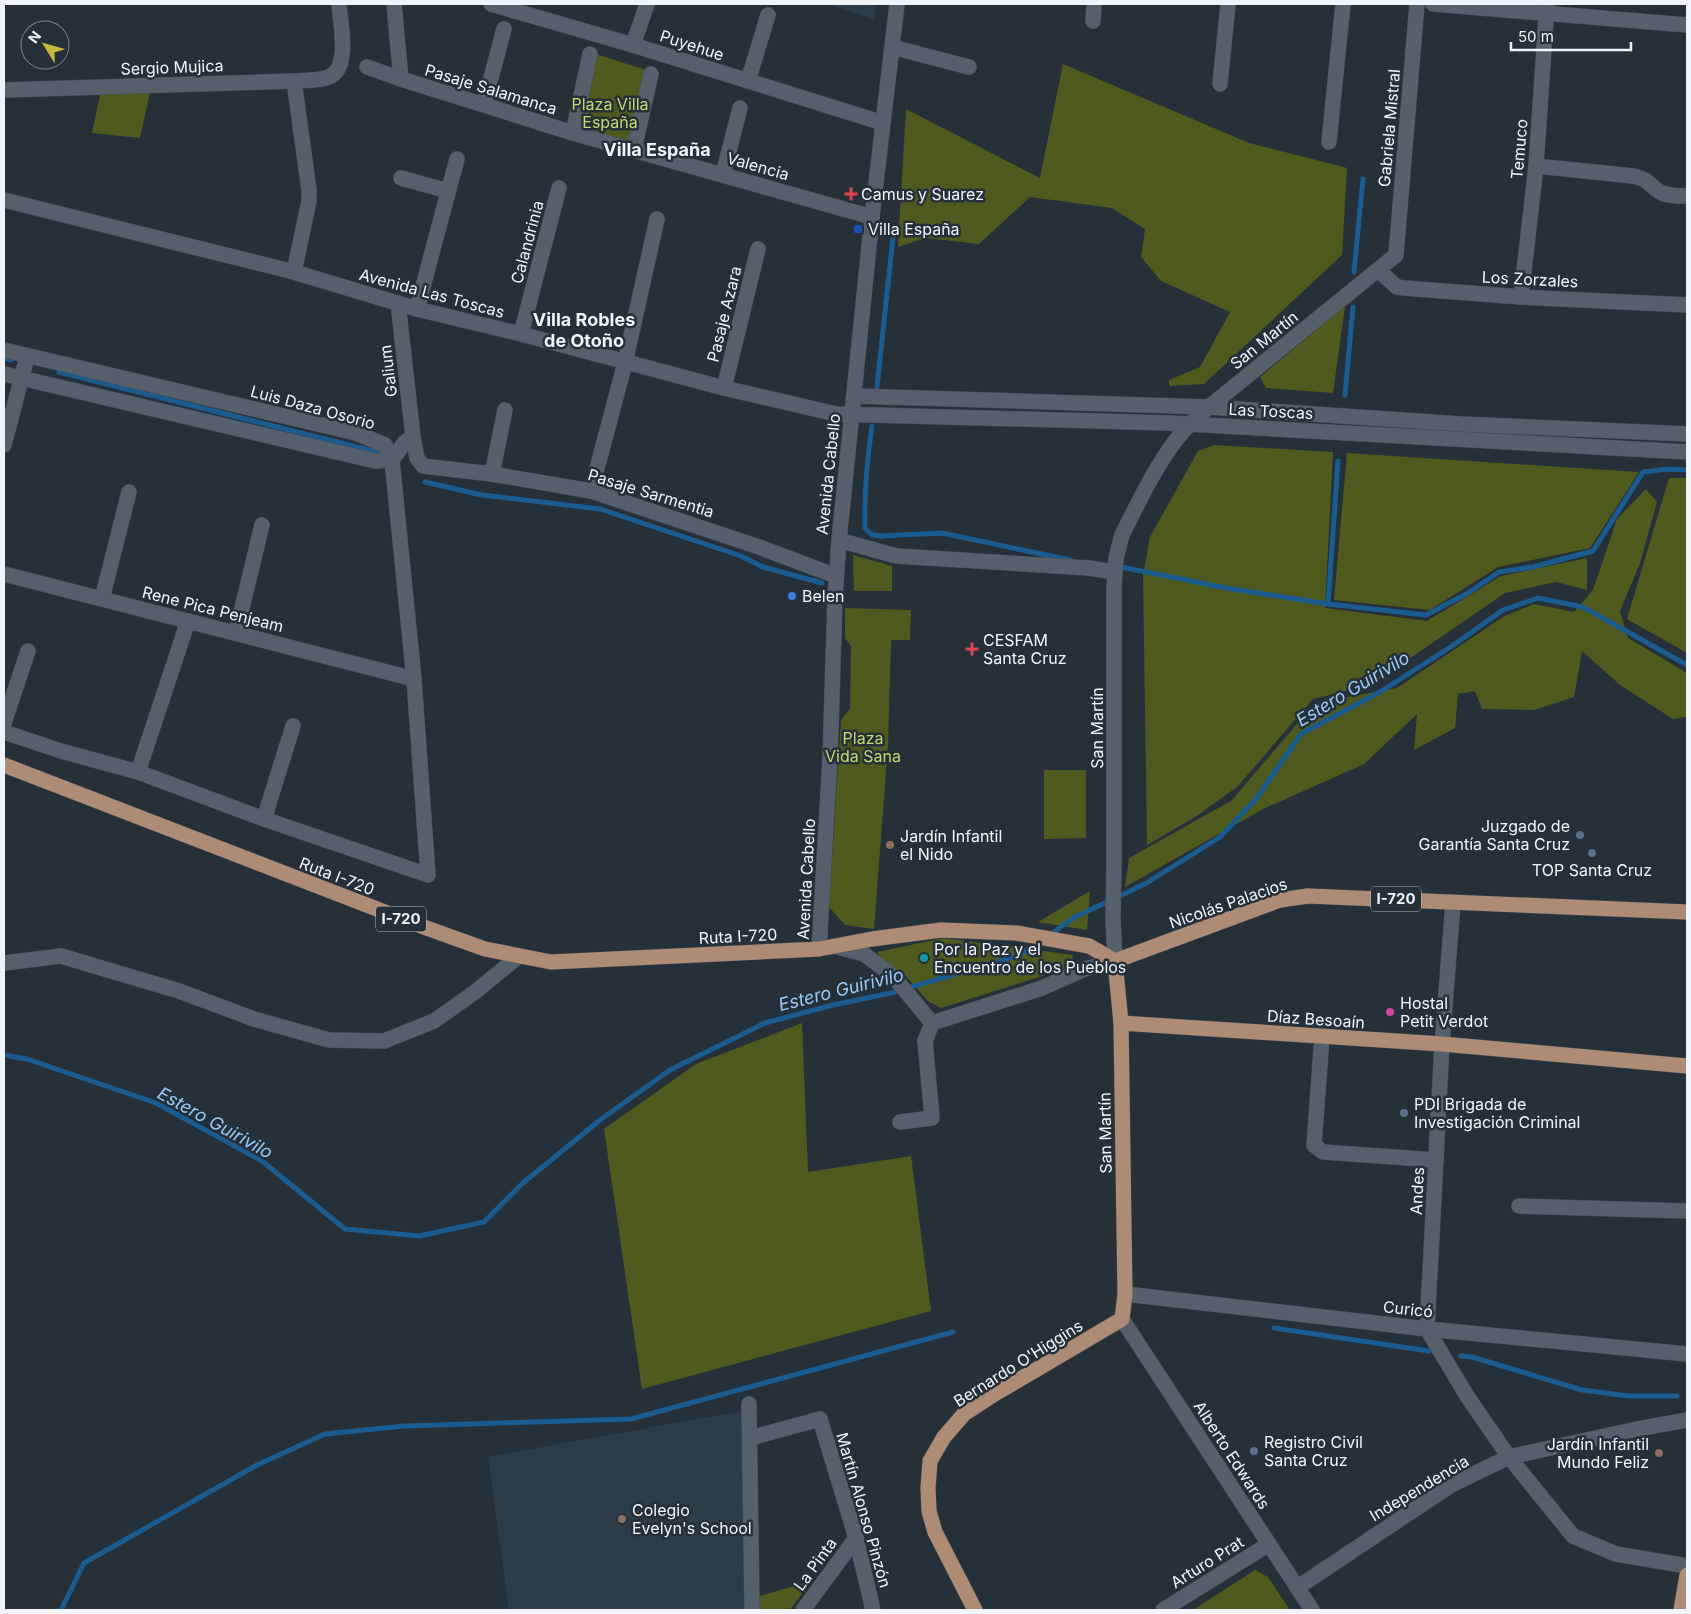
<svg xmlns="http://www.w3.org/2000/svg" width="1691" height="1614" font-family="Inter,sans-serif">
<rect width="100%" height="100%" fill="#263039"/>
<!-- built -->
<g fill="#2d3c49">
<polygon points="827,4 876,4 874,19"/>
<polygon points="741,1411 750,1581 749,1610 509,1610 488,1457"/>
</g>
<!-- green -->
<g fill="#4f5b1e">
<polygon points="596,54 646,70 630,142 583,131 582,127"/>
<polygon points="1063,64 1249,143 1347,168 1342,255 1204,384 1169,386 1169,380 1200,367 1230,312 1161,281 1141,257 1145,229 1112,208 1030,197 979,244 926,238 898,247 906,109 1040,178"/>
<polygon points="150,92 140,138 92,133 100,95"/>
<polygon points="1345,306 1333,393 1266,388 1260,377"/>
<polygon points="1214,445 1333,452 1325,608 1427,621 1501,576 1587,558 1587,590 1556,582 1505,593 1371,685 1313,699 1237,787 1195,817 1147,845 1143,575 1150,537 1198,451"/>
<polygon points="1347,453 1639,472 1590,548 1498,567 1430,610 1334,600"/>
<polygon points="1669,478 1687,478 1687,653 1627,619"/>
<polygon points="1646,489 1657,502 1640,563 1620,611 1628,638 1687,673 1687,717 1673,719 1620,685 1582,651 1574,697 1534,710 1482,709 1475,691 1458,694 1455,728 1414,750 1417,714 1364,764 1263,809 1125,887 1129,858 1231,801 1315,703 1397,688 1503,617 1534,604 1574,612 1593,590 1617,519"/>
<polygon points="853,555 892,566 892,591 854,591"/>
<polygon points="845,608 911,610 910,640 891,640 888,746 874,929 845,925 829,907 841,720 850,709 851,646 845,638"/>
<polygon points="1044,770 1086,770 1086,838 1044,839"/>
<polygon points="1090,891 1087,930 1038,922"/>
<polygon points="944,938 1073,955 1071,967 941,1008 928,1001 902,972 885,964 877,952"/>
<polygon points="802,1023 808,1172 911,1156 931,1311 642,1389 604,1129 696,1064"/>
<polygon points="1255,1570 1268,1577 1290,1610 1193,1610"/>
<polygon points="811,1581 790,1610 760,1610 760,1596"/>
</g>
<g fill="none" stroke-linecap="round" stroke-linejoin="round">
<!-- stream -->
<g stroke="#1b5c90" stroke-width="5">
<polyline points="1354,272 1363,179"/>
<polyline points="4,358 11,360"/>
<polyline points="59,372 377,452"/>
<polyline points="877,387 894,228"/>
<polyline points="1345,395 1353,307"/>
<path d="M872,426C867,460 864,494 865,528L872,535L882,536L942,533L1070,560"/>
<polyline points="425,482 482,495 600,509 741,556 763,567 822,583"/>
<polyline points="1121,567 1226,588 1328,604 1426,615 1468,593 1499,572 1533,567 1593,551 1643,472 1668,469 1687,470"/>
<polyline points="1328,604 1338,461"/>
<polyline points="1048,936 1075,917 1145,884 1220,837 1256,799 1301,734 1380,692 1449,648 1503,610 1538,598 1583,607 1687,665"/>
<polyline points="4,1055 27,1059 156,1103 262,1161 345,1229 419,1236 484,1222 523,1183 600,1120 670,1070 765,1023 833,1005 891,993 1020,955 1041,940"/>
<polyline points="1274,1328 1429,1351"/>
<polyline points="1461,1356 1472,1357 1582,1390 1629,1396 1677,1396"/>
<polyline points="61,1610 84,1563 257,1465 325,1434 404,1426 631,1419 953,1332"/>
</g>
<defs>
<g id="minor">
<polyline points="394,4 401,79"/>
<polyline points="491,4 633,45 883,123"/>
<polyline points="1433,4 1687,25"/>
<polyline points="1093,21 1094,4"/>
<polyline points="633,45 647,4"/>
<polyline points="892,47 969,67"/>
<polyline points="367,67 401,79 573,133 872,217"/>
<polyline points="748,81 768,15"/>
<polyline points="1220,84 1228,4"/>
<path d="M4,90L294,81C305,80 319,81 329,77C351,68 340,22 339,4"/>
<polyline points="484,104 504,29"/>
<polyline points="573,133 590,54"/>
<polyline points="1329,142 1343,4"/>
<polyline points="634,149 651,74"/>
<path d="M1536,166L1633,176C1651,180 1647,184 1660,192C1668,196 1678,196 1687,196"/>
<polyline points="723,174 740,108"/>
<polyline points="401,178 448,191"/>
<polyline points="4,200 294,272 417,309 521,334 724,388 836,414 1169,423 1687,452"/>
<polyline points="1378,270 1397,287 1404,288 1521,297 1687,305"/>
<polyline points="294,272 309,201 309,190 294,81"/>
<polyline points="1521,297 1536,166 1547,4"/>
<polyline points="398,303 413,437 417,458 423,466 492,474 591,491 759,547 836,576"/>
<polyline points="417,309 457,159"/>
<polyline points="521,334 559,188"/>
<polyline points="4,350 356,433 385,445 392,460"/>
<polyline points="4,374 375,461 392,460"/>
<polyline points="724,388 758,249"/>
<polyline points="854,396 1209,407 1461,424 1687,434"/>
<polyline points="4,445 27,357"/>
<polyline points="492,474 505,410"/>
<polyline points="591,491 625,363 657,219"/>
<polyline points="839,540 896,556 1089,568 1114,572"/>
<polyline points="4,574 414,679"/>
<polyline points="102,599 129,492"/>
<polyline points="236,633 262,525"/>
<polyline points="4,723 28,651"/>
<polyline points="4,732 61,751 138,772 264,819 428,875 414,679 392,460 405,442 413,437"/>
<polyline points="138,772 188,621"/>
<polyline points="264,819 293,726"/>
<polyline points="1453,903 1442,1044 1427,1329 1467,1396 1509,1457 1573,1536 1616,1554 1687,1566"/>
<path d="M838,947L864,954L893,976L932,1023L1042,988L1085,969L1115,961L1113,919L1114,865V587L1116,558L1122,535C1138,503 1154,469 1176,440C1185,428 1197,417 1209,407L1396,255L1417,4"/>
<polyline points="819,949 830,758 835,599 839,540 872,217 897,4"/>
<polyline points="4,963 61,956 179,991 254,1019 329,1040 384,1041 434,1021 475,992 519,956"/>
<polyline points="1322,1037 1314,1145 1323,1152 1436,1160"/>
<polyline points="900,1122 932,1118 925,1041 932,1023"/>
<polyline points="1519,1206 1687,1211"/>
<polyline points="1125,1294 1427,1329 1687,1354"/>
<polyline points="1122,1319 1312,1610"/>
<polyline points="749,1404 752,1610"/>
<polyline points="750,1438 820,1419 856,1538 873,1610"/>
<polyline points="1298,1587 1451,1485 1509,1457 1637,1429 1687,1420"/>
<polyline points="803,1610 856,1538"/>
<polyline points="1163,1610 1269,1544"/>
</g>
<g id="major">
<polyline points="4,765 421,926 485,949 551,962 819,949 872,939 941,930 1016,933 1089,946 1115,961 1280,900 1308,896 1687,912"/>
<polyline points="1121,1023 1442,1044 1687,1066"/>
<polyline points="975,1610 935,1532 929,1511 928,1488 930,1461 944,1437 964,1414 993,1395 1122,1319 1125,1294 1121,1023 1115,961"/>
<polyline points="1681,1610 1687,1575"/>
</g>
</defs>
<!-- minor casing -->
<use href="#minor" stroke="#444d55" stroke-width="16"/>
<!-- major casing -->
<use href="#major" stroke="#444d55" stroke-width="16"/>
<!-- minor -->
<use href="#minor" stroke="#55606a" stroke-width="15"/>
<!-- major -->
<use href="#major" stroke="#ae8b75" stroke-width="15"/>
</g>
<!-- markers -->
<g fill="#e0444e" stroke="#263039" stroke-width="2">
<path d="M848.5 186.5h5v5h5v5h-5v5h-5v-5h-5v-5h5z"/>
<path d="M969.5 641.5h5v5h5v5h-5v5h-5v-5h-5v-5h5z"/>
</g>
<rect fill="#1a4fb4" stroke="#263039" stroke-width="2" x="853" y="224" width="10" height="10" rx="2.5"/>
<circle fill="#3f7fe0" stroke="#263039" stroke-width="2" cx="792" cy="596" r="5"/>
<g fill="#5c6f8a" stroke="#263039" stroke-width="2">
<circle cx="1580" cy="835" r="5"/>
<circle cx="1592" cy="853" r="5"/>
<circle cx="1404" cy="1113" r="5"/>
<circle cx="1254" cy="1451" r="5"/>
</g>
<g fill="#8d6e63" stroke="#263039" stroke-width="2">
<circle cx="890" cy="845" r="5"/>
<circle cx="1659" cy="1453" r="5"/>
<circle cx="622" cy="1519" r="5"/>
</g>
<circle fill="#0f9aa8" stroke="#263039" stroke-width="2" cx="924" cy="958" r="5"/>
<circle fill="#d1479c" stroke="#263039" stroke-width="2" cx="1390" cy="1012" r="5"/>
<g text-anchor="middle" stroke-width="5" stroke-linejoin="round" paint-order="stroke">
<!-- shield labels -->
<g fill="#263039" stroke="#b3bac1" stroke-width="1">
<rect x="1371" y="886.5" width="50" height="25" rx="4"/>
<rect x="376" y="906.5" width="50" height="25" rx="4"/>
</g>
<g font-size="15" font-weight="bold" fill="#eff5fb">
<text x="1396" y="904">I-720</text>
<text x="401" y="924">I-720</text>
</g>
<!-- street labels -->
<g font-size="16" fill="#eff5fb" stroke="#263039">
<text transform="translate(692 45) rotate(18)" y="6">Puyehue</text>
<text transform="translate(172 67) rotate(-2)" y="6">Sergio Mujica</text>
<text transform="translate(491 89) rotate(17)" y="6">Pasaje Salamanca</text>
<text transform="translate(1389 128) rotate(-85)" y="6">Gabriela Mistral</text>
<text transform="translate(1519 149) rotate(-85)" y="6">Temuco</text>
<text transform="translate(758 166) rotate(16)" y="6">Valencia</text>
<text transform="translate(527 242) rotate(-75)" y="6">Calandrinia</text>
<text transform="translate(1530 279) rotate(3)" y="6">Los Zorzales</text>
<text transform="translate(432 293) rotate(15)" y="6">Avenida Las Toscas</text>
<text transform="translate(724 314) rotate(-76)" y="6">Pasaje Azara</text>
<text transform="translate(1264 340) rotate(-39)" y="6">San Martín</text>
<text transform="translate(388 371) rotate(-97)" y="6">Galium</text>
<text transform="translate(313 407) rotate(15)" y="6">Luis Daza Osorio</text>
<text transform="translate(1271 411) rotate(3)" y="6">Las Toscas</text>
<text transform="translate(828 474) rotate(-84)" y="6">Avenida Cabello</text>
<text transform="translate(651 493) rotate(17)" y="6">Pasaje Sarmentia</text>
<text transform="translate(213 609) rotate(14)" y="6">Rene Pica Penjeam</text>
<text transform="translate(1097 728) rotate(-90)" y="6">San Martín</text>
<text transform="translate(337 876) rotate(21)" y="6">Ruta I-720</text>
<text transform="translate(806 879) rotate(-87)" y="6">Avenida Cabello</text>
<text transform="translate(1228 903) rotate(-19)" y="6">Nicolás Palacios</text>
<text transform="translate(738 936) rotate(-3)" y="6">Ruta I-720</text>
<text transform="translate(1316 1019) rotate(4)" y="6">Díaz Besoaín</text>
<text transform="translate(1105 1133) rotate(-91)" y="6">San Martín</text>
<text transform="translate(1417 1191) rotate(-87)" y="6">Andes</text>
<text transform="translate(1408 1309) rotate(6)" y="6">Curicó</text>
<text transform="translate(1018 1363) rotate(-32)" y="6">Bernardo O'Higgins</text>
<text transform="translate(1232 1455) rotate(57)" y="6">Alberto Edwards</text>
<text transform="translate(1419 1488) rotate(-31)" y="6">Independencia</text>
<text transform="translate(864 1510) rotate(74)" y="6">Martín Alonso Pinzón</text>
<text transform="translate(1207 1562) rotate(-32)" y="6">Arturo Prat</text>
<text transform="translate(815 1564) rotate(-54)" y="6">La Pinta</text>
</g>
<!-- park labels -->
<g font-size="16" fill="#c3da6e" stroke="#263039">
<text x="610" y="110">Plaza Villa<tspan x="610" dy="18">España</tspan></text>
<text x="863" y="744">Plaza<tspan x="863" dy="18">Vida Sana</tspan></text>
</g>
<!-- poi labels -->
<g font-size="16" fill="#eff5fb" stroke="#263039" text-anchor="start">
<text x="861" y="200">Camus y Suarez</text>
<text x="868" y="235">Villa España</text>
<text x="802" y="602">Belen</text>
<text x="983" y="646">CESFAM<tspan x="983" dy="18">Santa Cruz</tspan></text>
<text x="1570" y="832" text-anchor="end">Juzgado de<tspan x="1570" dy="18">Garantía Santa Cruz</tspan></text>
<text x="900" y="842">Jardín Infantil<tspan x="900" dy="18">el Nido</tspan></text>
<text x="1592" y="876" text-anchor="middle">TOP Santa Cruz</text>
<text x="934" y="955">Por la Paz y el<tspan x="934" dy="18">Encuentro de los Pueblos</tspan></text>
<text x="1400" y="1009">Hostal<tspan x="1400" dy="18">Petit Verdot</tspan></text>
<text x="1414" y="1110">PDI Brigada de<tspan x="1414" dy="18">Investigación Criminal</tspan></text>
<text x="1264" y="1448">Registro Civil<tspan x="1264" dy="18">Santa Cruz</tspan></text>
<text x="1649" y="1450" text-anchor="end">Jardín Infantil<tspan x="1649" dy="18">Mundo Feliz</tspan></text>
<text x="632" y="1516">Colegio<tspan x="632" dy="18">Evelyn's School</tspan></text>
</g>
<!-- neighbourhood labels -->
<g font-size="18" font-weight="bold" fill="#eff5fb" stroke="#263039">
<text x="657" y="156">Villa España</text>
<text x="584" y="326">Villa Robles<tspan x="584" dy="21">de Otoño</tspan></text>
</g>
<!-- water labels -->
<g font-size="18" font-style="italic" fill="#99c9f6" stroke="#263039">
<text transform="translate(1353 689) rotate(-31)" y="6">Estero Guirivilo</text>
<text transform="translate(841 990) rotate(-14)" y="6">Estero Guirivilo</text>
<text transform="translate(215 1123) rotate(29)" y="6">Estero Guirivilo</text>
</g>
</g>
<!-- border -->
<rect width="1691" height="1614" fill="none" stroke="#eff5fb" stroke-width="10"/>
<!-- north arrow -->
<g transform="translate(45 45) rotate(307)"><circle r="24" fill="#263039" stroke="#767f87"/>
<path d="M0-4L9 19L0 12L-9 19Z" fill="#c9bb3a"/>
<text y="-8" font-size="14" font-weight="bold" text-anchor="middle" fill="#eff5fb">N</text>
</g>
<!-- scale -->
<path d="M1511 42v8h120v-8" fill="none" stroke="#eff5fb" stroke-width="2.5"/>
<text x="1518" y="42" font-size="15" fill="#eff5fb" stroke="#263039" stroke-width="4" paint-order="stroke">50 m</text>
</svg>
